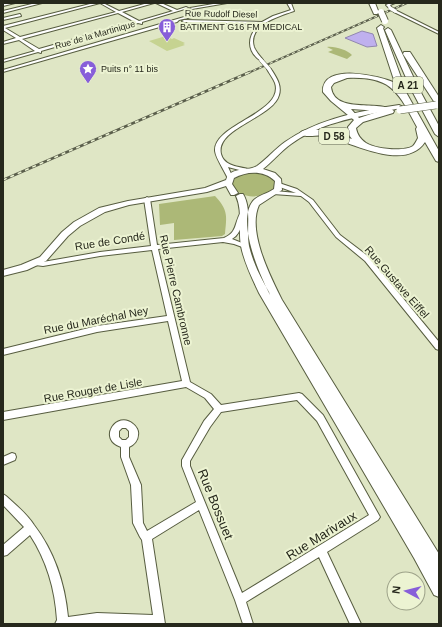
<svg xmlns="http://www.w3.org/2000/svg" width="442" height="627" font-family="Arial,sans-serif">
<rect width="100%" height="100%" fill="#dfe6c5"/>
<!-- green -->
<g fill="#acb877">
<path d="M327,47C335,46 347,50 352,55L347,59L328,52L333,50Z"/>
<path d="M247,172C259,173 279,173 274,190C261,197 245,201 233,187V181L238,175Z"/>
<path d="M215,196C228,210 227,215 225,234L222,236L174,240V223L160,225L159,204Z"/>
</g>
<!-- water -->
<polygon fill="#bfb0ee" stroke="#9187af" points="362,31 373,34 377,46 367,47 345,38"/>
<!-- building -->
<polygon fill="#c6d391" points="166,36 172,39 174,38 185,43 183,44 185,45 167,51 149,41"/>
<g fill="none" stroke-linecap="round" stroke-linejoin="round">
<defs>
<g id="minor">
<polygon points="8,3 15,3 3,6 3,4"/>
<polygon points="36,3 42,3 3,13 3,11"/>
<path d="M94,3H103L119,11L148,3H154L122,12L139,21L173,11L156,3H161L177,10L186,7L188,8L142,22V24L138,23L41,51V53L38,52L3,62V60L35,51L19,40L3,44V42L16,38L3,30V26ZM100,3L116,12L20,37L5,28ZM118,13L135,22L39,49L22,39Z"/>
<polygon points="219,3 227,3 192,9 190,8"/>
<path d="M287,3H291L294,11C280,16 247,25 254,47C256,52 260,56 263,60L261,61C246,51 247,35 260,24L184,22L182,21L184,20L262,22L273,16L291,10Z"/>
<polygon points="390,3 395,3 390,5 392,8 390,9 386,5"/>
<polygon points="395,10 439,32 439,34 394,12"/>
<polygon points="20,14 21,16 3,20 3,18"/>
<polygon points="191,15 192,17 179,20 177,22 3,72 3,70"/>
<path d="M269,68L271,69C276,77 282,85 279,95C273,118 215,128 221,154C224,166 239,167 249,169L250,170L247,172L228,167L233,178L230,180L228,179C225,171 216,159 215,151C213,124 285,113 275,83C273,78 269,73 267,69Z"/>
<polygon points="279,183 297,189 313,200 340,235 369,257 439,342 439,350 436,349 365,261 336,237 309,202 301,196 273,194 272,193 275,191 296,193 277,186 277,184"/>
<path d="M147,197L150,199L157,245L224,238C238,232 234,223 241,212L243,211L246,213C241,223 242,233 232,239L247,245L248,246L247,247L245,248L234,244L223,242L158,249L190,382L211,394L221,405L299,393L302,394L323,415L380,517L378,520L327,552L361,624H350L319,557L246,602L253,624H243L235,600L199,510L152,539L165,624H55L57,620C55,589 47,561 30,535L7,555L3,556V545L24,527L3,505V494L6,496C16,505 27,514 34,525C54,551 65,584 68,617L97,613L153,615L142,540L140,537L133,523L131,485L121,457V447C97,439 117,410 133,424C136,426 139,431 138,435C138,440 134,445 129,447V457L141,485L143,523L147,531L196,502L182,466V460L204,421L214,409L205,398L186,387L3,420V412L182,381L168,321L97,332L3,355V349L97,326L167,316L152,250L100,256L43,266L35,265L34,263L37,261L43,262L100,252L151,246L144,199ZM297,400L317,421L369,515L242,593L190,466V461L210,427L221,412ZM122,428H126L129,431V437L126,440H122L119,437V431Z"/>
<polygon points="12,453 15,454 16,457 15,460 3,465 3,457"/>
</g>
<path id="secondary" d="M386,107L389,109L388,110C354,118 320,123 291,144C281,151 273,161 263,169L275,173L281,179L282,190L259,205C247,231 270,276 282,300L439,554V597L434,595L414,558L259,293C252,278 244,262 241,246C238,229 243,211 236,196L240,194H243C252,209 246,229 249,246C253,263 261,278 269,292L270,295C260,275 236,222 253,201C258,195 267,194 274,189L275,181C264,170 247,171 234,178L232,184L238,193L234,195H231L226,186L207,192L129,205L105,212L80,226L68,236L46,261L27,270L3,276V270L21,265L40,257L62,232L74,222L99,208L128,201L205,188L226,180C231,166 247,172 257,166C267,159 275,149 285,142C315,121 351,113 386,107Z"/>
<polygon id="trunk" points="399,105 403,107 401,108 386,111 382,109 386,107"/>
<g id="motorway">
<polygon points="369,3 375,3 379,13 378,14 374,14"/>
<path d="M381,25L384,27L383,28L407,94L439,151V162L436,161L425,142C405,172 353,143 326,136C318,134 305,139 300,133C309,124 340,135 352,139L349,135L348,127L354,120L331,101L323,92C321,62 381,76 395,83L377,28ZM347,78C392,76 398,92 417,127L416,129L418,138C417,140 415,144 413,146C404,152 375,149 366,143C360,139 357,134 356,128L363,122L393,113L394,111C381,99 334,115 331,87L334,83ZM351,109L380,111L359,118Z"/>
<polygon points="388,28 391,30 419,89 439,126 439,137 435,134 411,89 385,30"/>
<polygon points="404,52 410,52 439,97 439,105 435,103 403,54"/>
</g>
</defs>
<!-- minor casing -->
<use href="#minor" stroke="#575d40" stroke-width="2"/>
<!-- secondary casing -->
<use href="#secondary" stroke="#575d40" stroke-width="2"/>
<!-- trunk casing -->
<use href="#trunk" stroke="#575d40" stroke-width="2"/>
<!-- motorway casing -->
<use href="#motorway" stroke="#575d40" stroke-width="2"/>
<!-- minor -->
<use href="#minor" fill="#fff" fill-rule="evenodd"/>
<!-- secondary -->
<use href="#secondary" fill="#fff" fill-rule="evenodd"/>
<!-- trunk -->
<use href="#trunk" fill="#fff" fill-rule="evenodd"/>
<!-- motorway -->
<use href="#motorway" fill="#fff" fill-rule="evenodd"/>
<defs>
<polyline id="rail-far1" points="248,73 407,3"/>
<polyline id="rail" points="3,180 250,72"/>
</defs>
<!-- rail-far1 casing -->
<use href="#rail-far1" stroke="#5b5f4c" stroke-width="2"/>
<!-- rail casing -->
<use href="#rail" stroke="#5b5f4c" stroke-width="2.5"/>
<!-- rail-far1 -->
<use href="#rail-far1" stroke="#ecf3d2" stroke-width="1" stroke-dasharray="3" stroke-linecap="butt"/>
<!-- rail -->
<use href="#rail" stroke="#ecf3d2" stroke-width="1.5" stroke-dasharray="4" stroke-linecap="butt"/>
<defs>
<g id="minor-bridge">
<polyline points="390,8 395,11"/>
<polyline points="261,60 269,69"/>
</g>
<polyline id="trunk-bridge" points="400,110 436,105"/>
<polyline id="motorway-bridge" points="381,12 385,21"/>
</defs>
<!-- minor-bridge casing -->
<use href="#minor-bridge" stroke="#575d40" stroke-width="4.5" stroke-linecap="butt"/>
<!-- trunk-bridge casing -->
<use href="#trunk-bridge" stroke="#575d40" stroke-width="8" stroke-linecap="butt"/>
<!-- motorway-bridge casing -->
<use href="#motorway-bridge" stroke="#575d40" stroke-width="8" stroke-linecap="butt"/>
<!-- minor-bridge -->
<use href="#minor-bridge" stroke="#fff" stroke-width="3.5"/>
<!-- trunk-bridge -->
<use href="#trunk-bridge" stroke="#fff" stroke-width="7"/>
<!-- motorway-bridge -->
<use href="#motorway-bridge" stroke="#fff" stroke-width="6"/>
</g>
<!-- icons -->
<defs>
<symbol id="building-pin" viewBox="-11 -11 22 30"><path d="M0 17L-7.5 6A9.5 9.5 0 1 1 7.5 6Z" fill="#875ed9" stroke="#ecf3d2"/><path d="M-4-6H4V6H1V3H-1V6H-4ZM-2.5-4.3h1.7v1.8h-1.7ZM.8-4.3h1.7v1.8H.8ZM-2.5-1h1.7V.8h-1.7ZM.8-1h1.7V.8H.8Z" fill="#fff"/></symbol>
<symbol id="sight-pin" viewBox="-11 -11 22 30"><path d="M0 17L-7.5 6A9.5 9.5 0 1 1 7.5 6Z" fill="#875ed9" stroke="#ecf3d2"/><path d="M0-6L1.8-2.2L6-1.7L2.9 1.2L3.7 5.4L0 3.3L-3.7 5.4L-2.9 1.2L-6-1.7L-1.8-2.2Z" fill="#fff"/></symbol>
</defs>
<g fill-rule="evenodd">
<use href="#building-pin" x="157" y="17" width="20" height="27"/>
<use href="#sight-pin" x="78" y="59" width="20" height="27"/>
</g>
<g text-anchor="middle" stroke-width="4" stroke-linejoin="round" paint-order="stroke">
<!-- far-street labels -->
<g font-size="9" fill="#26281c" stroke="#ecf3d2">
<text transform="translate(221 14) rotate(1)" y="3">Rue Rudolf Diesel</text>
<text transform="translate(95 35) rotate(-16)" y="3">Rue de la Martinique</text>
</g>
<!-- far-poi labels -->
<g font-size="9" fill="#26281c" stroke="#ecf3d2" text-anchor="start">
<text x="180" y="30">BATIMENT G16 FM MEDICAL</text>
<text x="101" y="72">Puits n° 11 bis</text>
</g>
<!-- shield labels -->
<g fill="#ecf3d2" stroke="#616553" stroke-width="1">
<rect x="393" y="77" width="30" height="16" rx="3"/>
<rect x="319" y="128" width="30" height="16" rx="3"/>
</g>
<g font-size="10" font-weight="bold" fill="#26281c">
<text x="408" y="89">A 21</text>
<text x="334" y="140">D 58</text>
</g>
<!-- street labels -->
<g font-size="11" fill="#26281c" stroke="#ecf3d2">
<text transform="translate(110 241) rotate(-9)" y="4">Rue de Condé</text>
<text transform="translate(397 282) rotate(49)" y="4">Rue Gustave Eiffel</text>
<text transform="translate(176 290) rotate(77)" y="4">Rue Pierre Cambronne</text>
<text transform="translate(96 320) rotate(-11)" y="4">Rue du Maréchal Ney</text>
<text transform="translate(93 390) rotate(-10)" y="4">Rue Rouget de Lisle</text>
</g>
<!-- near-street labels -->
<g font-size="13" fill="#26281c" stroke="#ecf3d2">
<text transform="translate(216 504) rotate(68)" y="5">Rue Bossuet</text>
<text transform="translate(321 535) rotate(-32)" y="5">Rue Marivaux</text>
</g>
</g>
<!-- border -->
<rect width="442" height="627" fill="none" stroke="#26281c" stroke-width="8"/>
<!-- north arrow -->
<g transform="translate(406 591) rotate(277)"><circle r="19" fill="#ecf3d2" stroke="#9da289"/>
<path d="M0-3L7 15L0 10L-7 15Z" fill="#875ed9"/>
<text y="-6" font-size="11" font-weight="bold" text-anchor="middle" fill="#26281c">N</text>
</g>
</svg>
